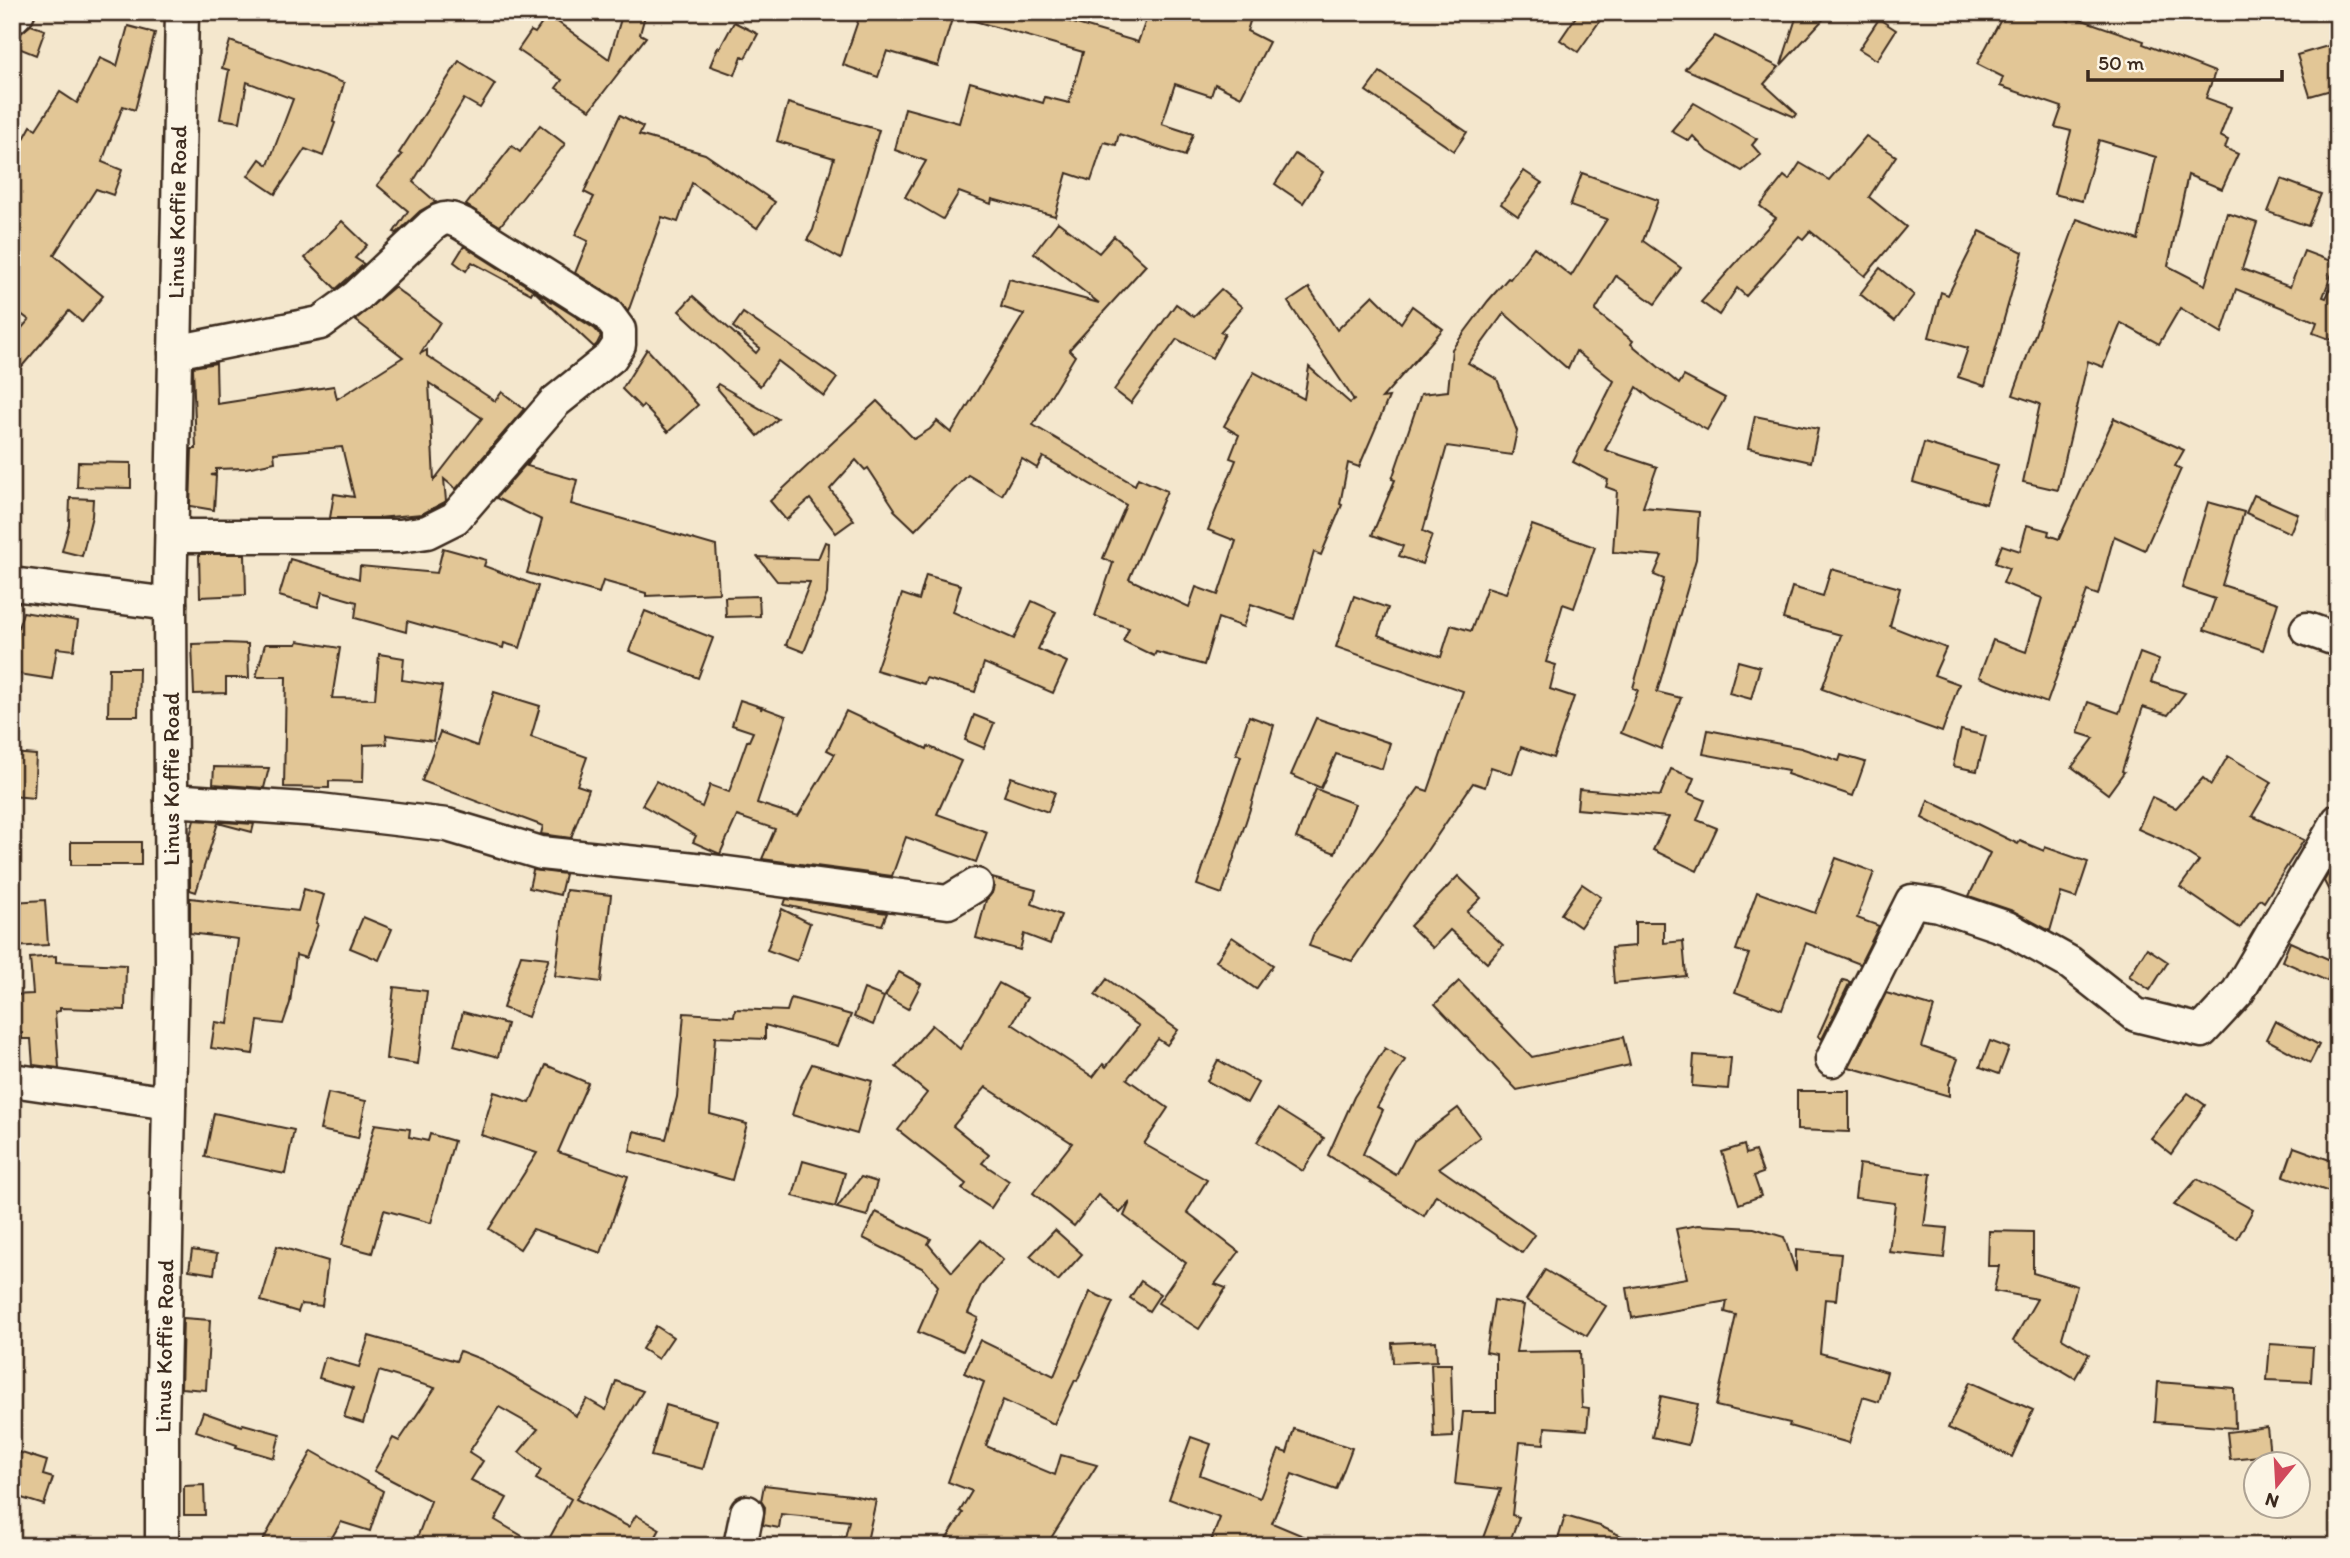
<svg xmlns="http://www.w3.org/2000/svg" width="2350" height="1558" font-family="Itim,sans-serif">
<rect width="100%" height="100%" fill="#f4e7cd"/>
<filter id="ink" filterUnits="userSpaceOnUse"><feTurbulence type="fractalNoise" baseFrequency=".0143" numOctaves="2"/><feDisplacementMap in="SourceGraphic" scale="14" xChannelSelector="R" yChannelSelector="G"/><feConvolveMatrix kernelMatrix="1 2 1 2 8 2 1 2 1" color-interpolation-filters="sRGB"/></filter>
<g filter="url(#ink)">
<!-- building -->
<g fill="#e2c696" stroke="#3b2a1e" stroke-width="2" fill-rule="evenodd">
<polygon points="623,12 646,12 640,34 646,37 590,110 556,88 562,80 518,50 531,31 535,33 548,15 609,59"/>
<polygon points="861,12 954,12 938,66 887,51 878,77 843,65"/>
<polygon points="965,12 1036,12 1138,42 1149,12 1253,12 1247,31 1269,42 1241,97 1215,84 1211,96 1175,84 1162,124 1193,134 1185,156 1119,134 1116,145 1104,142 1091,181 1067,173 1055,216 992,199 991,204 959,192 943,219 905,197 926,161 895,150 905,108 959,123 970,82 1043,103 1045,97 1069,103 1083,52 964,18"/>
<polygon points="1579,12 1606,12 1578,52 1560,40"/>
<polygon points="1798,12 1830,12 1781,65"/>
<polygon points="2005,12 2054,12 2069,21 2071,16 2144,41 2143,44 2215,72 2206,98 2231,107 2220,136 2228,140 2225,148 2238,154 2222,189 2188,175 2168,266 2205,285 2227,213 2257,223 2242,269 2290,287 2304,251 2336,263 2323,297 2326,298 2338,273 2338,342 2313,333 2317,322 2236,289 2222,333 2180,308 2159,344 2121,323 2103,367 2088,361 2058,490 2023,482 2040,404 2013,395 2077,219 2138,240 2156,157 2099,140 2082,201 2054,194 2071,131 2055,127 2062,107 2000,86 2003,77 1977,64"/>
<polygon points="1879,19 1896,30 1877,60 1859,49"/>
<polygon points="734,22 758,34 745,58 742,56 735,75 710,66 718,47 720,48"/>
<polygon points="31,25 45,30 36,55 16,47 21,33"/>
<polygon points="128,26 155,33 135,110 123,106 102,162 122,170 113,195 96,189 54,255 103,296 82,322 69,311 12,378 12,339 29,320 12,307 12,144 19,148 31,126 36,129 60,92 77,103 100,58 117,66"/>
<polygon points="1715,36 1779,67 1764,84 1797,114 1795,117 1685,69"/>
<polygon points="230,41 344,83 333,122 335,123 323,156 305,149 275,194 248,176 260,159 268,165 293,99 247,82 240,122 220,119 229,70 222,68"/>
<polygon points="2338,43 2338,88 2310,96 2297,55"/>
<polygon points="459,61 495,84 480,108 464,99 413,182 436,202 420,211 397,233 394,232 408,211 377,185 402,155 399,153"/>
<polygon points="1380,72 1467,132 1454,151 1366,91"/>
<polygon points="788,103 879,130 841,259 807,240 813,230 834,158 777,141"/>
<polygon points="1694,103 1757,139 1752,145 1761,155 1742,171 1706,150 1693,136 1689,141 1671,131"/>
<polygon points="620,115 643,127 639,135 705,154 775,202 757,228 692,183 678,222 662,217 628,312 618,299 575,273 588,241 575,235 594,197 584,192"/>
<polygon points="540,125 565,144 500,226 466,205 512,146 520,152"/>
<polygon points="1866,136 1896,156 1869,197 1906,227 1865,276 1810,231 1803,239 1799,236 1746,296 1737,288 1719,315 1701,302 1776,218 1760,206 1784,176 1789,180 1800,163 1829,180"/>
<polygon points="1295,154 1323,172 1303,203 1275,184"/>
<polygon points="1524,171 1542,183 1518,216 1501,204"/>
<polygon points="1582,173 1658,200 1643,241 1681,268 1655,304 1616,276 1595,311 1633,341 1631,344 1679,384 1684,376 1725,398 1707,430 1653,400 1637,387 1605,450 1657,467 1643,507 1699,512 1696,559 1657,692 1681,698 1661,749 1621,733 1638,690 1633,688 1664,579 1654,575 1662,556 1613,552 1617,491 1606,487 1608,480 1573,462 1614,381 1576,351 1568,369 1504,313 1468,363 1497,379 1517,431 1512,455 1447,446 1423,531 1432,535 1422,564 1399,556 1403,546 1372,535 1395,480 1392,479 1421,394 1448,391 1452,349 1488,301 1508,278 1510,279 1534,247 1571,276 1607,219 1570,206"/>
<polygon points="2281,179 2321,194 2308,226 2268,212"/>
<polygon points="342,221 367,245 355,258 364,264 336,289 305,258"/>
<polygon points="1058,222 1099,253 1114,236 1146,265 1069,350 1075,356 1033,425 1135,485 1138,478 1167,491 1129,579 1189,607 1196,587 1218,595 1236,541 1208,530 1236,460 1230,458 1239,435 1224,426 1254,372 1304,399 1309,367 1350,403 1354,400 1288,302 1309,288 1337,330 1373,295 1401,323 1412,306 1443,329 1382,398 1389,397 1359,467 1348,463 1340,504 1342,505 1321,555 1314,552 1294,619 1251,604 1243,627 1218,618 1204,665 1156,652 1154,656 1123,641 1129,628 1095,616 1113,563 1103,558 1126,505 1043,457 1037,468 1022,459 1002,495 968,475 915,530 894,510 895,509 868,468 865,470 856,460 830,489 854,520 836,533 810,499 786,520 770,501 877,401 914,439 930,429 937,421 951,433 1024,314 1001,307 1009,279 1099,303 1034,253"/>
<polygon points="1980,231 2023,252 1985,386 1958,377 1968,348 1929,337 1941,292 1948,295"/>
<polygon points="464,246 595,329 601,336 597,344 594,347 533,290 531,294 472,262 466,271 454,262"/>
<polygon points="1880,268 1914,295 1894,321 1860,294"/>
<path d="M394,287L440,322L420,354L427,350V356L495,401L502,392L524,409L456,489L444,479L446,501L443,503L422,514L378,518H330L334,494L354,497L342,447L274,453L275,462L246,468L216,469V474L211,475L216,476L214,510L190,506L192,449H196L193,367L216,363L217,404L334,386L337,399L403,357L355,320ZM429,383L482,418L434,480Z"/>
<polygon points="1221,289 1242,307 1220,332 1225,334 1212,358 1177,339 1131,403 1114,390 1176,304 1194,317"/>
<polygon points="693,296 756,353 760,348 733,327 743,313 837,378 824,396 778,361 760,386 679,311"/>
<polygon points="647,349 698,405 668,432 643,405 641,408 622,389"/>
<polygon points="718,384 778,419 758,436 716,387"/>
<polygon points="1755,416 1818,429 1811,462 1748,448"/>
<polygon points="2114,418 2184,450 2175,466 2181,469 2145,550 2114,536 2098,595 2087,591 2047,703 1979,677 1993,640 2026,652 2042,598 2003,583 2009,568 1995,563 2002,545 2020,551 2027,525 2049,531 2048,535 2059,539"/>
<polygon points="1924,443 1998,465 1986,504 1913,482"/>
<polygon points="534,455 527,466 577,480 571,504 716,546 719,593 646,596 646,593 603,581 599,593 527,573 542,520 496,498"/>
<polygon points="78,462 131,463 131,488 77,487"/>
<polygon points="2254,495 2298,514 2290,533 2246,513"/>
<polygon points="70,498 93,499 92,516 82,556 62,551 69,525"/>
<polygon points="2208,502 2244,512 2222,585 2278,603 2263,650 2204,630 2215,599 2182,588"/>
<polygon points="1532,525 1595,547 1574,608 1563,604 1546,662 1556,665 1550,689 1574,697 1553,758 1521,747 1512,774 1491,767 1485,787 1473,783 1352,961 1309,946 1313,935 1419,788 1428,791 1463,691 1336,647 1354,596 1388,608 1378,635 1441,657 1451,625 1471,631 1487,587 1506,593"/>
<polygon points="825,542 829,543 827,594 804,652 786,645 810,582 777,581 758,557 818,559"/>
<polygon points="443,548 486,560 484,566 538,586 520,648 504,643 503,648 407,621 406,632 355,618 357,602 322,592 318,607 279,596 290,559 359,579 360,566 437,573"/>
<polygon points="199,554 245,554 246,595 200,597"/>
<polygon points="1831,569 1900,588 1890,626 1946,648 1934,675 1959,684 1942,732 1822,689 1841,635 1783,619 1792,587 1823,596"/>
<polygon points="926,575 961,585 953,612 1014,639 1032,601 1056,612 1038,649 1067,662 1053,693 984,663 975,692 926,678 924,684 876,670 902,594 919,600"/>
<polygon points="759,596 760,616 726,617 725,597"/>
<polygon points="645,611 713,638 698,678 629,651"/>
<polygon points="23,612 78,621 74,650 57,648 52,679 12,673 12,649"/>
<polygon points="298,641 340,648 332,698 375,699 379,654 404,658 402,680 442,686 433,741 386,735 387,744 364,745 363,782 329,781 329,788 284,787 286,677 256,677 265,644 297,644"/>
<polygon points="225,643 248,644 249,678 226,678 226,693 194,694 192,644"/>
<polygon points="2140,653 2159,660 2151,682 2185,693 2168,715 2143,707 2122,771 2124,772 2108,794 2072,767 2094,738 2078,733 2088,702 2119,713"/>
<polygon points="1738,661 1760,667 1751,699 1729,693"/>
<polygon points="109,668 139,668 138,716 108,716"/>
<polygon points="494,692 540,706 531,737 587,757 577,785 589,789 571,838 541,834 543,826 422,781 440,732 477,746"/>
<polygon points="740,700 761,707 761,710 762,707 786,716 757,803 798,816 835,754 827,750 846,711 927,749 928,746 961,761 937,814 987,832 976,862 906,837 892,876 762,859 775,829 737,816 720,854 693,842 696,836 642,805 656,781 702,807 710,785 729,792 747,741 749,741 753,732 732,725"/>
<polygon points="974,715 994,723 984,748 965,740"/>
<polygon points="1249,716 1274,725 1251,806 1222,894 1197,885 1241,756 1236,754"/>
<polygon points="1316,718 1390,743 1382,769 1336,754 1321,788 1291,775"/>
<polygon points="1708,730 1801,748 1839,761 1841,755 1865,762 1853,796 1787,774 1788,770 1703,754"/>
<polygon points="1961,730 1986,736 1977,771 1953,766"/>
<polygon points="12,753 36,755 34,798 12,796"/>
<polygon points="2228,756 2272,782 2252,816 2304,840 2264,902 2260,899 2240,928 2180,887 2199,861 2174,845 2138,829 2152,797 2176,808 2203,778 2211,785"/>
<polygon points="214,767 269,768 264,788 213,784"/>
<polygon points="1671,769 1694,778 1688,793 1705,800 1697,820 1717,828 1697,871 1653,850 1669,817 1577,809 1579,789 1660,796"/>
<polygon points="1011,777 1055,792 1048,812 1004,796"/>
<polygon points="1316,789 1355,804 1335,853 1296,838"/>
<polygon points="1928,800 2018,844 2020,841 2044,851 2045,847 2088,862 2076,898 2061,893 2050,931 2013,911 1969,896 1990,853 1922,818"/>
<polygon points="194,820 254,824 252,832 218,823 196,892 190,890 190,836"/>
<rect x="71" y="842" width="70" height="23"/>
<polygon points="1836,858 1874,872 1857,918 1879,926 1860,964 1806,943 1782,1010 1735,992 1749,954 1736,950 1757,892 1815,913"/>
<polygon points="2338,858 2338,909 2324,881"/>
<polygon points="533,870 565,874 560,895 529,888"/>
<polygon points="1458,876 1481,898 1467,912 1503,945 1487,963 1450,930 1433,948 1410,926"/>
<polygon points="992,878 1036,890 1032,904 1061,915 1050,944 1024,934 1020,950 976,938 986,900 992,893 994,885"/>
<polygon points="1582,884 1601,897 1580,927 1561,914"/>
<polygon points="304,889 324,895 316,923 318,924 306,958 296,955 290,1003 283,1024 258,1021 253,1054 211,1048 215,1022 228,1024 238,939 190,933 190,898 298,911"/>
<polygon points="566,890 611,895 601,982 555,976"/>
<polygon points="786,899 887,913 882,925 784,905"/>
<polygon points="45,900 48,945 12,947 12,902"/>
<polygon points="782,909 810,923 797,961 767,950"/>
<polygon points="363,917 392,929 379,960 350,948"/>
<polygon points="1635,922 1664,922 1664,943 1683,941 1686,976 1614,983 1611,948 1635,946"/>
<polygon points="1232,937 1273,965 1256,989 1216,961"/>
<polygon points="2290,942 2335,962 2327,981 2282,961"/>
<polygon points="2147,948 2168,962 2150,990 2129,976"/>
<polygon points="521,955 549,958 528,1017 503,1008"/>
<polygon points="56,956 56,962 126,965 125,1010 60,1008 60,1011 55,1012 59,1068 33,1065 31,1039 22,1039 22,1033 12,1034 12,995 33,994 30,958"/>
<polygon points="899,972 921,984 908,1009 885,996"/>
<polygon points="1107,979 1178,1030 1167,1045 1158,1039 1127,1079 1168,1108 1144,1144 1207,1180 1187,1212 1239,1252 1215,1284 1226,1288 1199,1329 1158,1303 1186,1263 1124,1216 1130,1202 1120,1213 1098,1195 1074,1226 1033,1193 1072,1143 986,1087 953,1126 989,1155 982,1163 1009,1181 991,1208 962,1189 966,1184 898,1130 927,1093 896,1067 932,1025 960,1049 999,983 1027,998 1012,1024 1093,1077 1103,1064 1106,1067 1139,1026 1095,995"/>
<polygon points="1843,980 1850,982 1822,1039 1818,1036"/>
<polygon points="1459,981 1532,1057 1623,1037 1630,1065 1517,1090 1435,1004"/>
<polygon points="394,987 427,991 418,1064 386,1059"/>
<polygon points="864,989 884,997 873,1025 854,1017"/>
<polygon points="1886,993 1934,1007 1922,1047 1958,1059 1949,1084 1949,1096 1849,1067"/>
<polygon points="791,998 851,1015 838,1046 765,1025 765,1039 715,1037 710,1114 747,1124 732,1180 630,1151 634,1131 666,1139 677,1097 684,1013 734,1016 735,1009 787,1011"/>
<polygon points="463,1012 507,1024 498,1057 454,1045"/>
<polygon points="2275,1021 2319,1045 2310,1063 2266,1039"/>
<polygon points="1990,1041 2009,1048 1999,1074 1980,1067"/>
<polygon points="1385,1048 1405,1060 1377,1107 1383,1110 1363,1154 1396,1175 1414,1141 1458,1108 1480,1137 1439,1168 1535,1235 1522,1253 1436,1195 1424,1216 1328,1155 1354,1097"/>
<polygon points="1694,1055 1731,1058 1728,1089 1692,1086"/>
<polygon points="1218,1060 1258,1083 1247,1103 1207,1081"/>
<polygon points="812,1064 872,1081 857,1134 792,1115 800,1088"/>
<polygon points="546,1065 588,1083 558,1152 628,1176 601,1253 533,1229 520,1249 489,1229 537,1153 481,1135 494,1092 530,1103"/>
<polygon points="1797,1091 1849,1091 1849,1132 1797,1130"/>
<polygon points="328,1093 366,1101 358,1138 320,1130"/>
<polygon points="2188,1093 2205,1105 2171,1154 2151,1138"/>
<polygon points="1278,1109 1324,1138 1303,1171 1257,1142"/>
<polygon points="214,1113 294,1130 285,1174 205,1157"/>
<polygon points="375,1124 410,1129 409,1137 428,1141 430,1134 454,1141 431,1223 384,1210 372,1253 342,1245"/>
<polygon points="1744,1145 1746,1154 1755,1151 1763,1173 1754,1176 1761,1196 1739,1204 1722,1152"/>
<polygon points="2294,1147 2338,1163 2338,1195 2284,1176"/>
<polygon points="803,1161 845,1173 835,1207 793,1196"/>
<polygon points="1859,1164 1931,1174 1924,1226 1947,1228 1944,1258 1889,1252 1895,1203 1855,1198"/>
<polygon points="861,1177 877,1182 867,1216 837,1208"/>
<polygon points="2197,1179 2253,1210 2237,1239 2174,1205"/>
<polygon points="876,1212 931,1239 928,1244 952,1272 981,1240 1003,1260 981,1285 968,1313 978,1318 963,1351 918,1332 938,1286 924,1269 863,1238"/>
<polygon points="1698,1225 1754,1228 1784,1237 1796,1272 1796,1250 1841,1254 1836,1300 1825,1299 1820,1353 1887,1372 1879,1402 1863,1397 1849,1443 1789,1426 1790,1423 1716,1406 1736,1315 1725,1312 1727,1301 1632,1318 1627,1288 1687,1278 1676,1229"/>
<polygon points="1055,1230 1082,1254 1058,1281 1030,1256"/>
<polygon points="1989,1231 2033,1232 2033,1273 2077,1286 2062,1338 2089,1354 2075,1378 2013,1341 2037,1299 1994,1291 1999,1266 1988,1266"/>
<polygon points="277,1246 328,1261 322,1306 301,1304 298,1312 261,1301"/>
<polygon points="192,1250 217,1254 214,1274 189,1270"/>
<polygon points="1545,1270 1606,1306 1587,1336 1526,1300"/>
<polygon points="1141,1281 1160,1294 1149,1311 1130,1298"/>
<polygon points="1090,1292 1113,1302 1077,1381 1075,1380 1054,1424 1003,1400 986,1446 1055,1475 1061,1455 1097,1465 1046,1546 942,1546 963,1513 960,1511 972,1491 948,1482 984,1382 964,1373 980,1340 1054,1376"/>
<polygon points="1494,1300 1524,1305 1516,1352 1580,1351 1582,1407 1589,1408 1587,1430 1545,1427 1544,1444 1520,1442 1512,1515 1519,1517 1508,1546 1480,1546 1501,1489 1455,1484 1463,1412 1496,1412 1496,1354 1486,1352"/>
<polygon points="183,1318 210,1320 206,1390 181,1388"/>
<polygon points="656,1326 673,1337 658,1359 642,1349"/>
<polygon points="369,1336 456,1361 460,1351 483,1360 565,1407 576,1416 587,1399 606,1410 616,1381 643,1391 576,1499 629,1527 636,1515 660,1529 654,1540 664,1546 545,1546 571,1499 536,1479 541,1470 519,1452 538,1429 499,1407 469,1452 483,1461 471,1480 507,1498 495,1520 539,1546 414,1546 431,1501 374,1471 393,1438 399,1441 435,1388 379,1371 363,1423 344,1417 353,1388 319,1378 325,1357 359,1367"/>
<polygon points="1436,1341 1437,1361 1393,1363 1392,1343"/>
<polygon points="2270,1344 2313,1347 2311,1382 2267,1380"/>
<polygon points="1431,1364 1451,1364 1453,1437 1434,1438"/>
<polygon points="1970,1382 2033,1410 2012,1457 1948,1428"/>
<polygon points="2158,1382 2234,1388 2235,1428 2155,1422"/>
<polygon points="1661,1396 1698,1404 1688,1445 1652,1437"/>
<polygon points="666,1405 717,1420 703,1469 651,1456"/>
<polygon points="203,1412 242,1426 243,1424 280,1434 274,1458 236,1447 237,1445 196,1431"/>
<polygon points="2267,1427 2270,1455 2230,1459 2227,1432"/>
<polygon points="1294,1429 1352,1448 1336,1490 1292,1474 1272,1523 1327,1546 1209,1546 1220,1518 1169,1499 1191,1437 1211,1444 1200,1475 1260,1498 1279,1450 1287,1453"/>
<polygon points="12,1450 47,1461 43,1475 53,1478 44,1505 12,1495"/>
<polygon points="312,1451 383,1491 370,1531 341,1522 327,1546 260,1546"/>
<polygon points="204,1485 205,1515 184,1515 184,1486"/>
<polygon points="764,1485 851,1495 876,1500 866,1546 843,1546 849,1521 781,1514 779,1528 763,1525 765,1507 761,1501"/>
<polygon points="1565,1516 1600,1526 1643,1546 1556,1546"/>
</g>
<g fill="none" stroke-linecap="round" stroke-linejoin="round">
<defs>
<g id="minor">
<polyline points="12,18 18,12"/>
<path d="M172,536H400L427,532L455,518L555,402L611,357L619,345V330L608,315L463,224C449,217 444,216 431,226L356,297L320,323L175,352"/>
<polyline points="12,584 170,604"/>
<polyline points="2307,629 2338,640"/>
<polyline points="171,800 319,810 447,825 541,853 704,870 948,902 976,885"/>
<polyline points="1832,1060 1912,901 1939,905 2007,928 2070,963 2136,1015 2202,1031 2238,992 2338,821"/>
<polyline points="12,1080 169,1103"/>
<polyline points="162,1546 162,1428 172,967 170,604 182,12"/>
<polyline points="740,1546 747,1512"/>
</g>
</defs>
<!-- minor casing -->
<use href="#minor" stroke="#3b2a1e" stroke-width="37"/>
<!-- minor -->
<use href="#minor" stroke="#fcf5e5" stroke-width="32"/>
</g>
</g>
<g text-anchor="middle" stroke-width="5" stroke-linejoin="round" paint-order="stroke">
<!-- street labels -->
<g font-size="23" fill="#3b2a1e" stroke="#fcf5e5">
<text transform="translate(177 212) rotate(-89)" y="8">Linus Koffie Road</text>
<text transform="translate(171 779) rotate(-90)" y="8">Linus Koffie Road</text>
<text transform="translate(164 1346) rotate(-89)" y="8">Linus Koffie Road</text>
</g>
</g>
<!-- margin -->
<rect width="2350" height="1558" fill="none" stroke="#fcf5e5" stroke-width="42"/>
<rect x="21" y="21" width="2308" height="1516" fill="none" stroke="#3b2a1e" stroke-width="2.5" filter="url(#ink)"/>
<!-- north arrow -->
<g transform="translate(2277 1485) rotate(198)"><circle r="33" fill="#fcf5e5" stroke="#afa495" stroke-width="2"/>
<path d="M0-5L12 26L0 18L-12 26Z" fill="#d1495b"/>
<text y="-10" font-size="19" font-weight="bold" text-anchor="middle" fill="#3b2a1e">N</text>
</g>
<!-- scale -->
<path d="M2088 70v10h194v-10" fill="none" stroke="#3b2a1e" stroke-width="3.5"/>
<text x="2098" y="70" font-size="21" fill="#3b2a1e" stroke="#fcf5e5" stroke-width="5" paint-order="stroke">50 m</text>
</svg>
